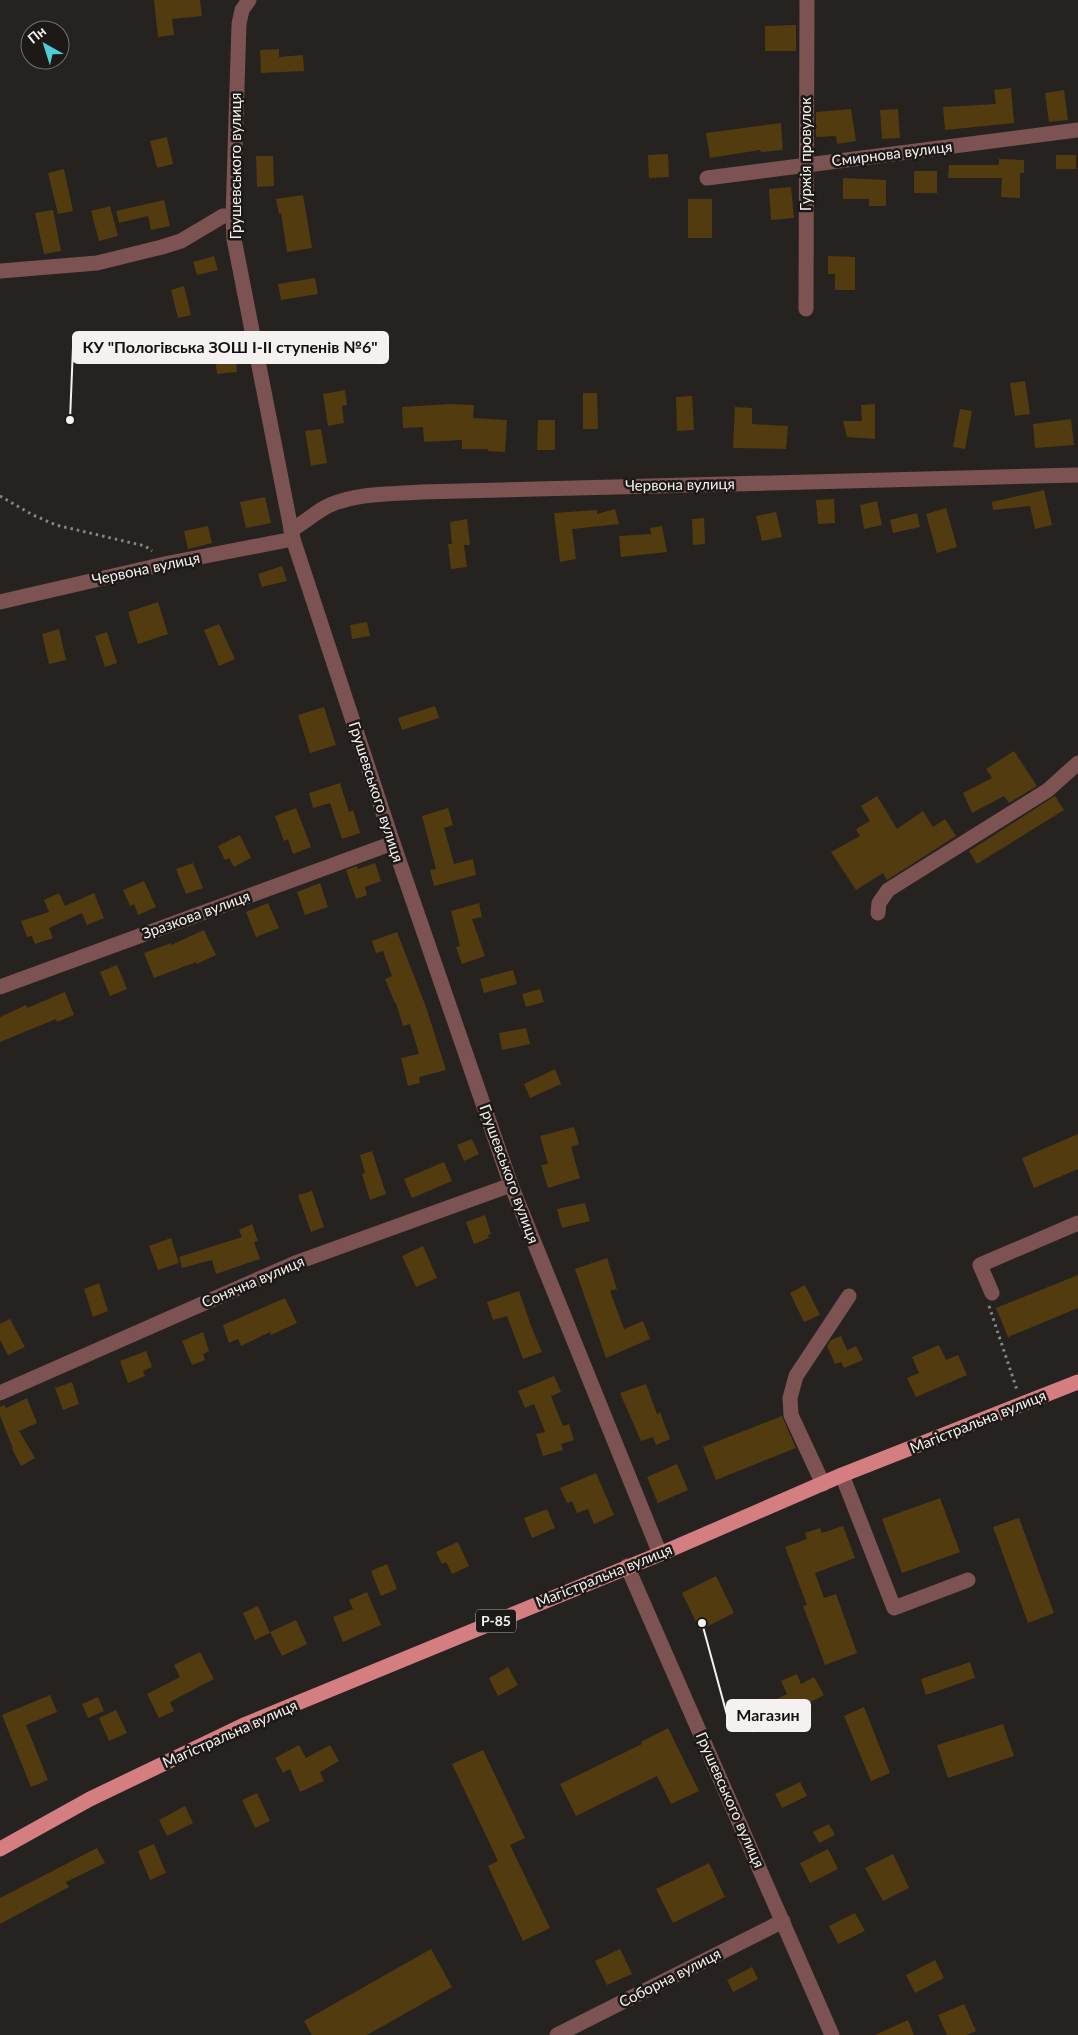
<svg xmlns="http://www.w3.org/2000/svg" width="1078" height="2035" font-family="Lato,sans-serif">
<rect width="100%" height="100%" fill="#262220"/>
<!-- building -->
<g fill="#523b0e">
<polygon points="154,0 200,0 202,16 172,19 174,35 158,37"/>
<polygon points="796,25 796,51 765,51 765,26"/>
<polygon points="279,49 279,57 303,55 304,71 261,73 260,50"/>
<polygon points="1011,88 1014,123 945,130 943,107 996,104 994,90"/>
<polygon points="1064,90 1068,120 1049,122 1045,93"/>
<polygon points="851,109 856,141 837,144 836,136 816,137 816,112"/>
<polygon points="898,109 900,138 882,139 880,110"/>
<polygon points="781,123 783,150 761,152 760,150 710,158 706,133"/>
<polygon points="167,137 173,164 157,168 150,141"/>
<polygon points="668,154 669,177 649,178 648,155"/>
<rect x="1056" y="155" width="20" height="14"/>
<polygon points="256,156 273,156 274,186 257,187"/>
<polygon points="999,159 1024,160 1024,173 1020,173 1020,198 1001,197 1002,178 948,178 949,165 999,165"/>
<polygon points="64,169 73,211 58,214 48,173"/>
<rect x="914" y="171" width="23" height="22"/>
<polygon points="843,178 886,180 886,206 869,206 869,199 843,199"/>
<polygon points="791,187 794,218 771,220 769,189"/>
<polygon points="303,195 312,248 287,252 281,213 279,214 276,199"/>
<rect x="688" y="199" width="24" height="39"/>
<polygon points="164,200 170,226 151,230 148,216 119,223 116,211"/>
<polygon points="110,206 118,236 99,241 91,211"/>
<polygon points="53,210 61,251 44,254 35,213"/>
<polygon points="214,256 218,270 197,275 193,262"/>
<polygon points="828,256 855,257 855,290 835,290 835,274 828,274"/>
<polygon points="315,278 318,294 281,300 278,284"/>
<polygon points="184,286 191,315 178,318 171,290"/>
<polygon points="234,343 237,372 217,374 214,346"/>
<polygon points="1025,381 1030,414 1015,416 1010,383"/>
<polygon points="345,390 347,405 342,406 344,423 328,426 323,394"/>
<polygon points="583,393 597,393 598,429 583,429"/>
<polygon points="692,396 694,430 677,431 676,397"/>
<polygon points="451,404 474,405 473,418 507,420 505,452 488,451 488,449 462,449 462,440 424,442 423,427 403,428 402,407"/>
<polygon points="875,404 875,439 847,437 843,421 862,421 861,405"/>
<polygon points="735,407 752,408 752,424 788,426 786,449 733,448"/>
<polygon points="960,409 972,411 965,449 953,447"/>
<polygon points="1071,419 1074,445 1035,448 1033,424"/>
<polygon points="538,420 555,420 555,450 537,450"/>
<polygon points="321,429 327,463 311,466 305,431"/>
<polygon points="1044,490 1052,525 1035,529 1030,506 993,510 992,502"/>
<polygon points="265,497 271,523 246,528 240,502"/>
<polygon points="834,499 835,523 818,524 816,500"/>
<polygon points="877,501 882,525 864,529 860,505"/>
<polygon points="946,508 957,547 937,553 926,514"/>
<polygon points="615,509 619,524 572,529 576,559 560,562 554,513 597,510 597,514"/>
<polygon points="776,512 782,537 762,541 756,516"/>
<polygon points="917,513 920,527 893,533 890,520"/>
<polygon points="704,518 705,544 693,545 692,519"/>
<polygon points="467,519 470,545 464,545 467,567 451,569 448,544 452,544 450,522"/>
<polygon points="208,526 212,543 188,549 184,531"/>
<polygon points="662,526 667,552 621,557 619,536 651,534 650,528"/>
<polygon points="282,566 287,581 262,587 258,574"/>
<polygon points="158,602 168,634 138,644 128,612"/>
<polygon points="367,622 370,636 352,639 350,625"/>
<polygon points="219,624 235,659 219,666 204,630"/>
<polygon points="59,629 66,660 49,664 42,634"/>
<polygon points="107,632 117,663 105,667 95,636"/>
<polygon points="435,706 439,718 402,730 398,718"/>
<polygon points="324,707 336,745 310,753 298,715"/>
<polygon points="1014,751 1037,786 1009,803 1004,796 972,813 963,793 992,778 986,769"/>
<polygon points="340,783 349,812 353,810 360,833 342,839 330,803 313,808 309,793"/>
<polygon points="877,796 897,829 923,811 933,827 945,819 956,836 887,880 883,873 856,890 831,852 860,836 856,829 870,821 861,806"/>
<polygon points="1055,796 1064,810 977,864 969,851"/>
<polygon points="296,808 311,847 293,854 288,839 284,841 275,816"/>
<polygon points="448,808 453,825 444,828 454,864 473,859 476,875 434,886 430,870 436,869 422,816"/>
<polygon points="240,835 251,858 234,867 229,858 225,860 218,846"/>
<polygon points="193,863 203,888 186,894 176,869"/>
<polygon points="375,863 381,881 365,887 367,895 356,899 346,870 357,866 358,869"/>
<polygon points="144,881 156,907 138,915 134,904 130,906 123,890"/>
<polygon points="320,883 328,907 305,915 297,892"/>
<polygon points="59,893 65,906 94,893 104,918 87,925 82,913 49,928 53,938 35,944 32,936 27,937 21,921 49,912 44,900"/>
<polygon points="268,903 279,928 256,937 246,912"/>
<polygon points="479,903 482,917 472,919 485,956 462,964 456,947 460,946 451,911"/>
<polygon points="204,930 216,955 197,964 196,962 154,978 144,953 171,943 171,945"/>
<polygon points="397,932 426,1007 446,1070 419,1077 420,1083 408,1086 401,1058 419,1054 410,1024 403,1026 396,1003 395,1003 385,979 392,976 383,951 376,953 372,941"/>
<polygon points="117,965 127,989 110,996 100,972"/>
<polygon points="513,970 517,984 484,993 480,979"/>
<polygon points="540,989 544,1002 526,1007 522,994"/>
<polygon points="65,992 74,1015 57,1022 56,1019 0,1042 0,1017 26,1005 27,1008"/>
<polygon points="526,1028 530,1044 502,1050 499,1033"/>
<polygon points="555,1069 561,1084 530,1098 524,1084"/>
<polygon points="574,1127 579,1144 571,1147 580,1178 548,1188 541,1165 548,1164 540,1136"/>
<polygon points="1078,1134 1078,1169 1034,1188 1022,1158"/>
<polygon points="472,1139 479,1154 464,1161 457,1145"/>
<polygon points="372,1151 386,1194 370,1200 362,1174 365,1173 360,1155"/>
<polygon points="444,1162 452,1181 412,1198 404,1179"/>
<polygon points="312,1191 324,1227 311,1232 298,1195"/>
<polygon points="585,1203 590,1221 562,1228 557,1209"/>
<polygon points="485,1215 491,1234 488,1235 489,1238 474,1244 466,1222"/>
<polygon points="252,1224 258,1241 254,1242 260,1259 216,1274 212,1260 182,1268 179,1257 242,1237 239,1230"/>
<polygon points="171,1238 179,1263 158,1270 149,1246"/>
<polygon points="423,1246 437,1278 416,1287 402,1256"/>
<polygon points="607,1258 617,1289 610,1291 624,1329 643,1321 650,1339 606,1358 575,1269"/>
<polygon points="1078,1275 1078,1308 1008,1337 996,1308"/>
<polygon points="99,1283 108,1311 93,1317 84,1289"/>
<polygon points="805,1285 820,1315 804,1322 790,1293"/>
<polygon points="519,1291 531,1326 542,1352 523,1359 507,1316 493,1320 487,1302"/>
<polygon points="285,1298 297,1323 271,1335 270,1332 241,1346 238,1339 229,1343 223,1325"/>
<polygon points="10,1319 25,1347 8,1355 0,1340 0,1324"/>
<polygon points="203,1332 209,1351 203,1354 205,1360 192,1365 182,1341"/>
<polygon points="841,1336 847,1350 856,1346 863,1360 844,1368 841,1362 835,1364 827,1346 831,1340"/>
<polygon points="939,1345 946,1360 958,1355 967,1375 916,1397 907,1378 919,1373 912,1357"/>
<polygon points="146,1351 152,1367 143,1371 145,1376 128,1383 120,1361"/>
<polygon points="554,1376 561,1392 551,1396 563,1426 569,1424 574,1440 561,1444 563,1450 543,1456 536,1434 545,1432 534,1404 525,1408 518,1391"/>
<polygon points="72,1382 79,1404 63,1410 55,1388"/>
<polygon points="646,1384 657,1414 660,1412 670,1439 656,1445 653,1437 641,1441 620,1393"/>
<polygon points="27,1398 37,1423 19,1431 35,1458 21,1466 12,1449 13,1448 0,1416 0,1407 4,1405 6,1408"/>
<polygon points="782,1416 796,1448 716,1480 703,1447"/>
<polygon points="677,1464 688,1490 658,1503 647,1477"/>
<polygon points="596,1473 614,1515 594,1524 588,1509 577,1513 572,1501 567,1503 560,1488"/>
<polygon points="940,1498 960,1552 902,1573 882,1519"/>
<polygon points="547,1509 555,1528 532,1538 524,1518"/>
<polygon points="1019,1518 1054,1613 1028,1623 993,1527"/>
<polygon points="843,1526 855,1558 815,1573 824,1598 836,1594 857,1653 825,1665 803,1606 807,1605 785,1547 807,1539 805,1533 820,1528 822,1533"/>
<polygon points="458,1542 469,1566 452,1574 446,1562 442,1564 436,1552"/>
<polygon points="387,1564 397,1589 381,1596 371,1571"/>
<polygon points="716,1576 734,1613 700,1630 682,1593"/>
<polygon points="367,1592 381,1625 343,1642 333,1617 353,1609 349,1600"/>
<polygon points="258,1606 270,1633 255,1640 243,1613"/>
<polygon points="296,1620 307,1644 282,1656 270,1632"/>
<polygon points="200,1652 214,1679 170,1702 174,1711 159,1718 147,1694 180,1677 174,1665"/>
<polygon points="970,1662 975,1678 926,1695 921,1679"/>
<polygon points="508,1667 518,1685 498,1696 489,1678"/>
<polygon points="797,1674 801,1684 814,1677 824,1695 752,1733 743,1716 787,1694 781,1681"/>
<polygon points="50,1695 57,1712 26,1725 48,1780 31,1787 2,1715"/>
<polygon points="98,1697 104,1711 88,1718 82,1704"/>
<polygon points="864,1707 890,1773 871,1781 844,1716"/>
<polygon points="116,1710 127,1733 109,1741 99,1718"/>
<polygon points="1003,1724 1014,1756 948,1778 937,1745"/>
<polygon points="668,1728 699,1791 671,1804 657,1776 576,1816 560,1784 642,1744 641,1742"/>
<polygon points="299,1745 306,1758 330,1745 339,1761 320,1772 324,1781 300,1792 290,1769 283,1773 275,1758"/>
<polygon points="483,1750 525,1838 510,1845 550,1928 523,1941 488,1866 498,1861 452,1764"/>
<polygon points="800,1782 807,1796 782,1808 775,1794"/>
<polygon points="257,1793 270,1821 255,1828 242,1800"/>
<polygon points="185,1806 193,1823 167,1836 159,1820"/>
<polygon points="829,1824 835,1835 819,1843 813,1832"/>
<polygon points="154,1844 166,1873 150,1880 138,1851"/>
<polygon points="97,1848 105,1863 66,1882 69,1887 0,1924 0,1898"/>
<polygon points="828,1849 838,1869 810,1883 800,1863"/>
<polygon points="893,1854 909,1888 883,1901 865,1868"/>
<polygon points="709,1863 725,1897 673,1923 656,1889"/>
<polygon points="855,1913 865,1931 838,1944 829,1926"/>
<polygon points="431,1949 452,1987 367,2035 312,2035 304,2021"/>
<polygon points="620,1949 632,1974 607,1985 595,1961"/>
<polygon points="935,1960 944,1978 915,1993 906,1975"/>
<polygon points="752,1967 758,1979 733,1992 727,1980"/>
<polygon points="964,2004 976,2031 967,2035 947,2035 938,2015"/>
<polygon points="908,2020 914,2035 875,2035"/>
</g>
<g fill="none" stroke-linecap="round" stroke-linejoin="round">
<!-- path -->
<g stroke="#888482" stroke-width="3" stroke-dasharray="2.5 4" stroke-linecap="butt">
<polyline points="0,496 31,514 56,525 145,546 152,551"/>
<polyline points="989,1306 1017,1390"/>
</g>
<!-- minor -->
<g stroke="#7c5253" stroke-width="15">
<polyline points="249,0 242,10 239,24 233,216 234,239 293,539 393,843 511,1185 660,1554"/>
<polyline points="707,178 1078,130"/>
<polyline points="0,271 97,263 162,247 181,241 223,216 233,216"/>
<polyline points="806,309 807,0"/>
<path d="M291,530C305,523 316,511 330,505C358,493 391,494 421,492L1078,475"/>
<polyline points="0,602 169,563 293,539"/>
<polyline points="878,913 879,903 888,890 1048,790 1078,763"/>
<polyline points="0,987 393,843"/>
<polyline points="992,1293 980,1265 1078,1223"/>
<polyline points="0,1393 295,1263 511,1185"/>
<polyline points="842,1475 894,1608 968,1580"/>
<polyline points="823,1484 791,1415 790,1398 796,1376 849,1296"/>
<polyline points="627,1566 832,2035"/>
<polyline points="557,2035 783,1921"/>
</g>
<!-- major -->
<polyline stroke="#d57e81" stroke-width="15" points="0,1849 90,1799 244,1725 660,1554 842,1475 1078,1382"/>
</g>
<g text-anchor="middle" stroke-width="5" stroke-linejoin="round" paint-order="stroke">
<!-- shield labels -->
<rect fill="#1d1917" stroke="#b4b0af" stroke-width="1" x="476" y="1609.5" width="40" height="23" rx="4"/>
<g font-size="14" font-weight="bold" fill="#f4f1f0">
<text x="496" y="1626">Р-85</text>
</g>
<!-- street labels -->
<g font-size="15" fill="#f4f1f0" stroke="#1d1917">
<text transform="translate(806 154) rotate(-90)" y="5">Гуржія провулок</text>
<text transform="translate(892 154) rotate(-7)" y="5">Смирнова вулиця</text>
<text transform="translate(236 166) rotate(-90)" y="5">Грушевського вулиця</text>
<text transform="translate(680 485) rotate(-1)" y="5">Червона вулиця</text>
<text transform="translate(146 569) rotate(-12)" y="5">Червона вулиця</text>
<text transform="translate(376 792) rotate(72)" y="5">Грушевського вулиця</text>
<text transform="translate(196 915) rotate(-20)" y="5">Зразкова вулиця</text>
<text transform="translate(509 1174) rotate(70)" y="5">Грушевського вулиця</text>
<text transform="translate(253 1282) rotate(-23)" y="5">Сонячна вулиця</text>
<text transform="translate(978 1422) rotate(-22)" y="5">Магістральна вулиця</text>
<text transform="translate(604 1576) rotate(-22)" y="5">Магістральна вулиця</text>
<text transform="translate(230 1734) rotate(-24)" y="5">Магістральна вулиця</text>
<text transform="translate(730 1800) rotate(66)" y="5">Грушевського вулиця</text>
<text transform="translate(670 1978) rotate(-27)" y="5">Соборна вулиця</text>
</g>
</g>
<!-- callouts -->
<path fill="none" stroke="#f4f1f0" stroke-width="2" d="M70 420L73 347M702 1623L727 1715"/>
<g fill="#f4f1f0" stroke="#1d1917" stroke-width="2">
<circle cx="70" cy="420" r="5"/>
<circle cx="702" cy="1623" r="5"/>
</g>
<g fill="#f4f1f0" stroke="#f4f1f0" stroke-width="2">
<rect x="73" y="332" width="315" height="31" rx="5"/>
<rect x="727" y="1700" width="83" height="31" rx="5"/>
</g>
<g font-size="16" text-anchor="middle" font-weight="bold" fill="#111">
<text x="230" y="353">КУ "Пологівська ЗОШ І-ІІ ступенів №6"</text>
<text x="768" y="1721">Магазин</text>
</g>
<!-- north arrow -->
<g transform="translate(45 45) rotate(321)"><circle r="24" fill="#1d1917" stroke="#736f6e"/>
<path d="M0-4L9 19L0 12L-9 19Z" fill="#51ccd3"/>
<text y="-8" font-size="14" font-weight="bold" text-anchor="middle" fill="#f4f1f0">Пн</text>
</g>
</svg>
